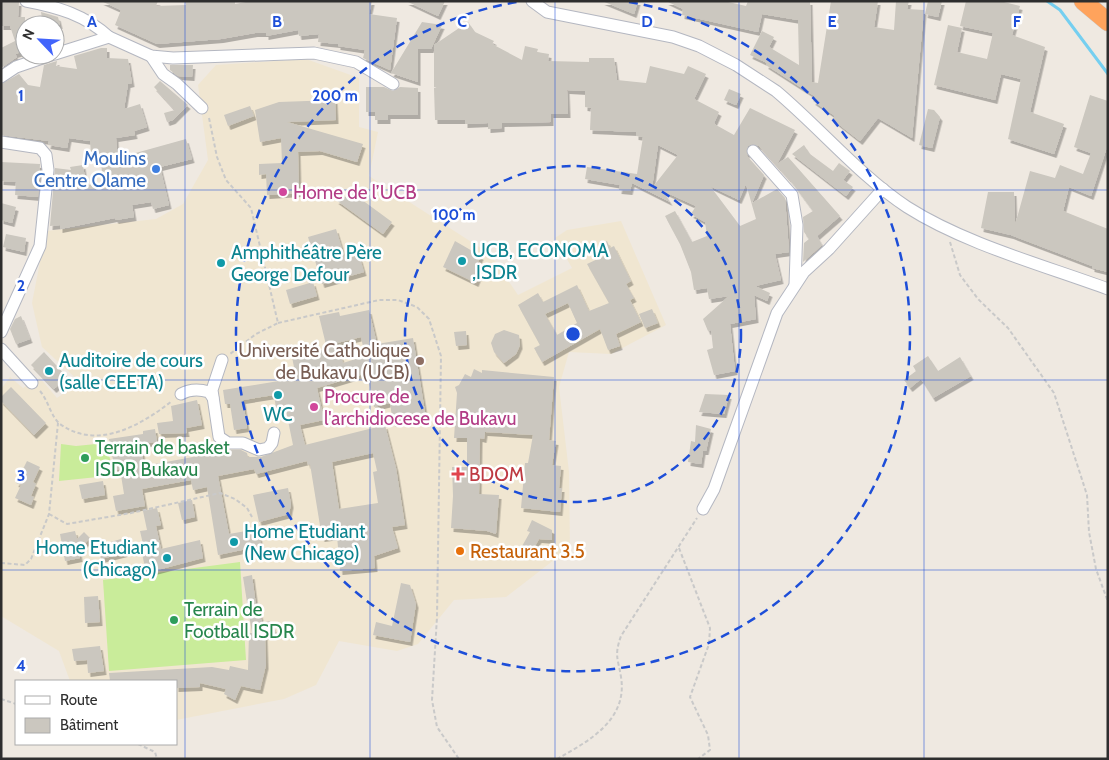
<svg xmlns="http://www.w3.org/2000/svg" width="1109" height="760" font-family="Cabin,sans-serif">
<defs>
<filter id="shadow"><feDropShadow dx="2.5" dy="4" stdDeviation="0" flood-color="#0004"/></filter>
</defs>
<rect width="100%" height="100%" fill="#efe9e1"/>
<!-- education -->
<polygon fill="#f0e6d1" points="306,59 359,78 359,127 378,132 369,176 490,254 518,295 572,268 555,238 567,230 621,221 666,325 611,354 569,352 559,387 569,472 570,552 554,560 506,597 454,600 418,644 397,651 339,641 316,685 284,699 176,720 176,681 70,681 59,651 1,616 1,389 10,377 23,388 40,378 57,398 80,382 42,347 32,303 46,231 156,219 183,204 208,160 198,85 216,65"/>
<!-- pitch -->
<g fill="#c9ec9a">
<polygon points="106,443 113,471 107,474 107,476 59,481 61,444 76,446"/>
<polygon points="240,562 246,660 109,671 103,580"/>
</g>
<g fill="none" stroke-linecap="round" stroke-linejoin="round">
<!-- stream -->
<polyline stroke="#75cff0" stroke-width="3" points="1047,1 1060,10 1108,74"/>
</g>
<!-- building -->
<g fill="#cbc7bf" fill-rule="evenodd" filter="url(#shadow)">
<polygon points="1,1 19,2 18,17 25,17 25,51 15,54 17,57 1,68 1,48 15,41 10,26 1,26"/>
<polygon points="101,1 158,1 156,6 186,5 185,1 235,1 235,4 251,1 372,1 369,14 397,18 390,70 363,58 365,50 338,46 338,44 318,42 319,34 299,36 298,30 266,36 266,33 255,33 221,39 157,44 115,25 121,10"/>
<polygon points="406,1 445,1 438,16"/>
<polygon points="602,1 638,1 634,14"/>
<polygon points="666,1 724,1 746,6 748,1 810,1 812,82 818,83 831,1 878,1 874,27 894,30 896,1 909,1 907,9 924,10 912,138 878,118 860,141 832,119 835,116 813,101 816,97 766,65 767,63 750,55 762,31 774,37 769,47 799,65 798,20 762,14 758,32 682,15 683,9"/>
<polygon points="928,1 942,1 938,17 925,14"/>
<polygon points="966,1 1000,1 1020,6 1012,35 1045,47 1030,112 1064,124 1054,154 1008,139 1021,79 1001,74 995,100 934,85 948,25 962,28 957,52 987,59 993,33 960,26"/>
<polygon points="41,12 58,17 60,25 43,25"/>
<polygon points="422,22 442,25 431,49 418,49 418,82 391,73"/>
<path d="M468,22L475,32L494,41L492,44L522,60L525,46L538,49L537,52L549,54L548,61L589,62V58H614L617,80L646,83L650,66L684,74L688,66L706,74L694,99L719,112L714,123L716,125L734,135L750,108L795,130L777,164L788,157L840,216L817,236L822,245L803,262L804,243L809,239L804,232L803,217L813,211L791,181L759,146L752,144L748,146L747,156L764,175L752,203L777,189L785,198L789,252L775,254L781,280L755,286L770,293L767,301L754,295L756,319L730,324L735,371L714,375L707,350L713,348L711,330L708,331L703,319L729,296L709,299L707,288L694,290L691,272L680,244L665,216L675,211L692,242L707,236L705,222L691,214L696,206L663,191L670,202L632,183L630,191L619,190L620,185L585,179L587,167L637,174L643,137L636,136V132L590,130L591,108L585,107V91L567,90L568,114H551V122L502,123V128L488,129V123L465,124V120H435L434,88H437L434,87V45ZM658,145L678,155L652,188ZM746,184L756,219L740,226L710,186L739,200Z"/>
<polygon points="101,48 107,48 107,58 128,59 132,83 128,84 124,109 140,104 147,127 134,131 135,135 116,138 117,157 91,153 90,141 69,138 67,148 48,145 49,141 1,135 1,84 19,74 28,85 40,87 44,65 57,61 56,66 77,69 74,56"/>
<polygon points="170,65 193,65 192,77 178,76 170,70"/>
<polygon points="160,81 188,105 173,120 167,122 164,113 175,110 154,87"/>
<polygon points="366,87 384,87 393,91 400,87 418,88 418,115 388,115 388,120 375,120 375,112 366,112"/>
<polygon points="729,89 741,94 736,105 724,100"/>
<polygon points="1090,95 1108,101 1108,144 1091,196 1069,187 1063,211 1108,229 1108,272 1092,268 1092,266 1011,235 981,228 988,192 1014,192 1015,225 1030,171 1055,178 1060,165 1083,174 1091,153 1074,147"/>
<polygon points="335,100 336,120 287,122 363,144 357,162 320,151 298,152 299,193 267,195 266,174 259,175 259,164 282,163 281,138 260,142 255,110 279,102"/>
<polygon points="250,106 254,116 228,126 224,115"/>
<polygon points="928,109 934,110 940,117 932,148 919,145"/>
<polygon points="186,139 192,159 160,167 169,205 153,209 151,202 132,205 134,217 116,220 115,218 60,229 60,225 50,226 55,168 71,170 70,167 83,165 86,185 103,183 101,162 132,158 132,154"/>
<polygon points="804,145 810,154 833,171 839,163 850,171 843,180 853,187 846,196 792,154"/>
<polygon points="1,162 40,164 38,197 15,195 16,182 1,181"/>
<polygon points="354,194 392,222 383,234 336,200"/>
<polygon points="1,203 16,207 12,223 1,220"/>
<polygon points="336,229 345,259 359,255 364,272 322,284 308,237"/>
<polygon points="6,234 26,238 24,252 3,247"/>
<polygon points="455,241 481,256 476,266 482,268 476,283 443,267"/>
<path d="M607,241L610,248L614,246L631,281L626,284L634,298L630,300L641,322L616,334L620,346L608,350L600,329L542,362L534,348L540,345L518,305L538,293L543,302L577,285L589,311L609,303L587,264L604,256L599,245ZM568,303L577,323L557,335L545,314Z"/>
<polygon points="313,282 317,296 290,304 286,290"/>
<polygon points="652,309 658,323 645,328 639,314"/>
<path d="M369,310L377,344L413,338L426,418L393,423L390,403L374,407L367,373L317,388L324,420L300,425L305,445L385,425L396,468L405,525L392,527L398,548L374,556L375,568L340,571L337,536L322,538L310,464L308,465L307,461L256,474L254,469L218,476L229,534L258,529L261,546L218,555L207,487L193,490L191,480L142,489L145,506L116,511L113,496L124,494L120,469L115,470L109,439L143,434V431L155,429L157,442L141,444L144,466L231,450H241L247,453L248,457H261L293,445L285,406L276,408L274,395L243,400L247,428L234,430L230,404H225L223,390L279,381L277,371L294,367L292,357L327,349L319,316L339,312L340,316ZM361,337L365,356L343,363L337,343ZM373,453L377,471L373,472L378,503L339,509L332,462Z"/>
<polygon points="21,316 30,339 16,344 10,329 15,319"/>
<polygon points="504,330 519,335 520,345 516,354 504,363 494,352 491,343 495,334"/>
<polygon points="466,331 467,345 456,346 454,332"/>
<polygon points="44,352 67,377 54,389 31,365"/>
<polygon points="928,356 938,371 960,357 971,376 933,398 921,379 910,388 904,380 916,371 913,366"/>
<polygon points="474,369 482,373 482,370 554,377 549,440 556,441 552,465 561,466 559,488 562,488 560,512 521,508 525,463 528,463 533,435 485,432 484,439 480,438 479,494 499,495 496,534 487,531 451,528 453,496 452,467 467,467 467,438 454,438 457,393 455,387 459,385 465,374 471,377"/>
<polygon points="11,387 46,423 34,435 1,401 1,397"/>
<polygon points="705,394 729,395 724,414 699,412"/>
<polygon points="197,400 202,425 186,428 187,433 159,434 157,423 173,421 171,406"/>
<polygon points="696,425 711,429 706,451 703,451 701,464 688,462 691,441 695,442"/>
<polygon points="27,461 40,467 33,482 36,484 31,496 34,497 31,505 15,498 21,485 16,483"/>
<polygon points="103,481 105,495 82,499 79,485"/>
<polygon points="288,488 291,504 289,514 259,522 253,495"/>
<polygon points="192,500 195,517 182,520 178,503"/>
<polygon points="157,508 161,525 156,526 161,549 200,540 203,558 146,573 142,553 145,553 140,531 147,530 143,511"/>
<polygon points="532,520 552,530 552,540 539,539 531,553 521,548 530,532 527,531"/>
<polygon points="75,531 77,539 84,532 90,538 79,550 80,558 65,561 60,534"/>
<polygon points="121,539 125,553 101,559 97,546"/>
<polygon points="252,575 257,613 260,613 262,623 270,621 277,635 265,636 266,665 260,690 241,686 235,700 224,694 226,689 200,683 200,687 176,688 176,681 110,681 109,673 212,667 229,670 230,666 248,670 249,633 252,633 243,577"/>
<polygon points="401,583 410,585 416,604 410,642 373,635 376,622 392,626"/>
<polygon points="98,596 100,622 85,623 84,597"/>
<polygon points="100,646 104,671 88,673 87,660 74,661 72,649"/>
</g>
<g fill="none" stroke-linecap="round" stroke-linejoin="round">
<defs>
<g id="minor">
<path d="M26,1C58,7 85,15 109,37L55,54"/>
<path d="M532,1L547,12L673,37L699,46L736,65L776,91C820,128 860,176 907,207C965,244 1043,265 1108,289"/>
<polyline points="109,37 151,56 173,58 314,53 356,62 393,84"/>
<polyline points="151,56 163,74 177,84 202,108"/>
<polyline points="1,77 16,67 51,55"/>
<polyline points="1,142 40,148 46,155 48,170 40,246 1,332"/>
<polyline points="753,151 792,195 797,225 795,285"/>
<polyline points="1,349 32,383"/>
<polyline points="222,360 212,390 219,437 228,443 243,443 259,450 268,448 272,443 274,433"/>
<path d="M181,394C190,389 199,389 209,392L213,398"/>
<polyline points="703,509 714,489 777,313 804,272 829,249 883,189"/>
</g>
<polyline id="highway" points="1083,1 1108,22"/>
</defs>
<!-- minor casing -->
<use href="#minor" stroke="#b4b7c1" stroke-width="13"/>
<!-- highway casing -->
<use href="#highway" stroke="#c9c9c9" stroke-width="19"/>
<!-- path -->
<g stroke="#c9c9c9" stroke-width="2" stroke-dasharray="4 2.5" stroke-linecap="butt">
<polyline points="209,118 217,157 226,180 251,208 278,323 256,334 230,354"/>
<polyline points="950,242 960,275 978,299 1008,328 1054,393 1087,495 1089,532 1096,569 1108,602"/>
<polyline points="278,323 379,300 398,300 417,307 429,319 441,356 437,617 432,700 437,727 459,759"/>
<path d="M40,391C48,400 51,417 60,424C98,451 141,425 172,401"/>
<polyline points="49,514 67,524 131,513 220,493 235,499 247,508 252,517"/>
<polyline points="679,548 710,628 709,644 690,697 708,735 710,750 698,759"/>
<polyline points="1,563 25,565 31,559 49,514 58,423"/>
<polyline points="1,699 16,704"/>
<polyline points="138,744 155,752 157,759"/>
<path d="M557,759C589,741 628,720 621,677C618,658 614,656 621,636L697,518"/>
</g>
<!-- minor -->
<use href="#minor" stroke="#fff" stroke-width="11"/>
<!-- highway -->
<use href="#highway" stroke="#ffa35c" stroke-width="18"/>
</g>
<!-- grid -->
<path fill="none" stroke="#1d4ed8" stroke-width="1" stroke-opacity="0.55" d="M185,1V759M370,1V759M555,1V759M739,1V759M924,1V759M1,190H1108M1,380H1108M1,570H1108"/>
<!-- distance rings -->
<g fill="none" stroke="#1d4ed8" stroke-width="2.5" stroke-dasharray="9 6">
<circle cx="573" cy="334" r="168"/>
<path d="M629 2A337 337 0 1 1 517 2"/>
</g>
<!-- markers -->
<circle fill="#3f7fe0" stroke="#fff" stroke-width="2" cx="156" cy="169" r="5"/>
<g fill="#d1479c" stroke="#fff" stroke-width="2">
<circle cx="283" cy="192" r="5"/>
<circle cx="314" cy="407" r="5"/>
</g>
<g fill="#0f9aa8" stroke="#fff" stroke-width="2">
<circle cx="462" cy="261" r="5"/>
<circle cx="221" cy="263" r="5"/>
<circle cx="49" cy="371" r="5"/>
<circle cx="278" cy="395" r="5"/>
<circle cx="234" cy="542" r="5"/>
<circle cx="167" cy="558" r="5"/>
</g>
<circle fill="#8d6e63" stroke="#fff" stroke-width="2" cx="420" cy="361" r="5"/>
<g fill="#2e9e5b" stroke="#fff" stroke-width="2">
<circle cx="85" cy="458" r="5"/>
<circle cx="174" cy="620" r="5"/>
</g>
<path fill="#e0444e" stroke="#fff" stroke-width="2" d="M455.5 466.5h5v5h5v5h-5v5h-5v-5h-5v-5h5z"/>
<circle fill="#e8710a" stroke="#fff" stroke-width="2" cx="460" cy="551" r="5"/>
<g text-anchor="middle" stroke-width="5" stroke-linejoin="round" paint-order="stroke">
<!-- shop labels -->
<g font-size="19" fill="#366cbe" stroke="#fff" text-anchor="end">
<text x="146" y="165">Moulins<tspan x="146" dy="22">Centre Olame</tspan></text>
</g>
<!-- hotel labels -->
<g font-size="19" fill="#b23c85" stroke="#fff" text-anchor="start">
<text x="293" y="199">Home de l’UCB</text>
<text x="324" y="403">Procure de<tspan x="324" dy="22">l'archidiocese de Bukavu</tspan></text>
</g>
<!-- culture labels -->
<g font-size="19" fill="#0d838f" stroke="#fff" text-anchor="start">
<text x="472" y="257">UCB, ECONOMA<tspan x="472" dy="22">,ISDR</tspan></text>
<text x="231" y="259">Amphithéâtre Père<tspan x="231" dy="22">George Defour</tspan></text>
<text x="59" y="367">Auditoire de cours<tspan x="59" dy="22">(salle CEETA)</tspan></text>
<text x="278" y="421" text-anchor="middle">WC</text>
<text x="244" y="538">Home Etudiant<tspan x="244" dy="22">(New Chicago)</tspan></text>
<text x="157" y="554" text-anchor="end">Home Etudiant<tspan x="157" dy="22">(Chicago)</tspan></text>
</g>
<!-- education labels -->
<g font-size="19" fill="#785e54" stroke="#fff" text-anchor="end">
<text x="410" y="357">Université Catholique<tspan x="410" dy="22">de Bukavu (UCB)</tspan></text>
</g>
<!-- leisure labels -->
<g font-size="19" fill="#27864d" stroke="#fff" text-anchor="start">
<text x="95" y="454">Terrain de basket<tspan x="95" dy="22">ISDR Bukavu</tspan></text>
<text x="184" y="616">Terrain de<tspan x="184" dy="22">Football ISDR</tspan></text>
</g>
<!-- health labels -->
<g font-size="19" fill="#be3a42" stroke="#fff" text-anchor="start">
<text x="469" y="481">BDOM</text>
</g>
<!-- food labels -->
<g font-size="19" fill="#c56008" stroke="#fff" text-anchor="start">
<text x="470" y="558">Restaurant 3.5</text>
</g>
</g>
<g font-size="16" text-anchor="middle" font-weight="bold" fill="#1d4ed8" stroke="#fff" stroke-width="5" stroke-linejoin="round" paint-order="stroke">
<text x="92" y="27">A</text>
<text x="277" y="27">B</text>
<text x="462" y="27">C</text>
<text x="647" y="27">D</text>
<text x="832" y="27">E</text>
<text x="1017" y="27">F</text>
<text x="21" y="101">1</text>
<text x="21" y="291">2</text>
<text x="21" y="481">3</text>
<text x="21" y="671">4</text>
</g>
<circle cx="573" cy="334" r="8" fill="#1d4ed8" stroke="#fff" stroke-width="2.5"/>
<g font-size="15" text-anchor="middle" font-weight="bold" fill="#1d4ed8" stroke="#fff" stroke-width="5" stroke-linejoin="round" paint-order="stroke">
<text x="335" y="101">200 m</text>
<text x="454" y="220">100 m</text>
</g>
<!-- border -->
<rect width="1109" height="760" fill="none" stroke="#2e2e2e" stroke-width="5"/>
<!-- legend -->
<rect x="15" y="680" width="162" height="65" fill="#ffffff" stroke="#ababab"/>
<rect x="25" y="696" width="25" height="8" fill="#ffffff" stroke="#ababab"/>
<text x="60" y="705" font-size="15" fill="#2e2e2e">Route</text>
<rect x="25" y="718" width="25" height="15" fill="#cbc7bf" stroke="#ababab"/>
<text x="60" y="730" font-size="15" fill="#2e2e2e">Bâtiment</text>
<!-- north arrow -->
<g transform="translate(40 40) rotate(295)"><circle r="24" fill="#ffffff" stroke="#ababab"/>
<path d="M0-4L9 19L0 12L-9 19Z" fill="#4264fb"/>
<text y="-8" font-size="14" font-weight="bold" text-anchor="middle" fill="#2e2e2e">N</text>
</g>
</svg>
